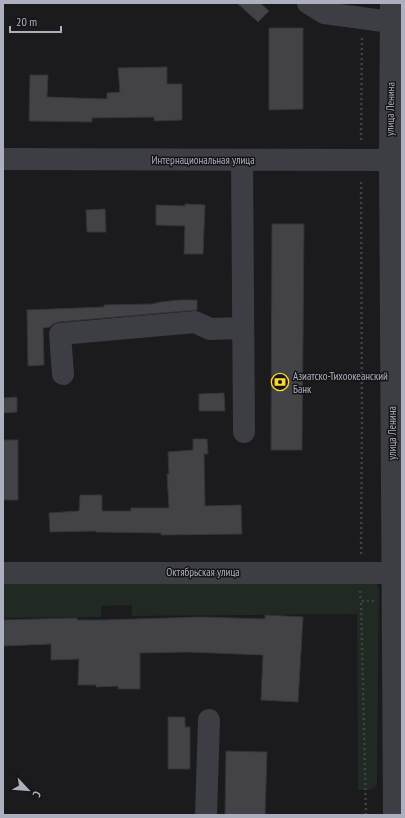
<svg xmlns="http://www.w3.org/2000/svg" width="405" height="818" font-family="'PT Sans Narrow',sans-serif">
<rect width="100%" height="100%" fill="#1b1a1d"/>
<!-- green -->
<path fill="#202922" d="M3,581L377,583L379,591L377,785C372,791 366,790 358,790L357,614L132,616V605L101,606V617L3,618Z"/>
<!-- building -->
<g fill="#424247" stroke="#353439">
<polygon points="237,3 260,3 269,11 258,22"/>
<polygon points="269,28 303,28 303,109 269,110"/>
<polygon points="167,67 167,84 182,84 182,120 154,121 154,117 92,118 92,122 29,121 30,75 48,75 47,97 107,99 107,93 120,92 118,68"/>
<polygon points="185,204 205,205 203,254 184,254 185,226 156,225 156,205 185,206"/>
<polygon points="105,209 106,232 87,232 86,210"/>
<polygon points="272,224 304,224 302,450 271,450"/>
<polygon points="179,300 197,300 197,310 59,322 53,324 50,327 43,328 44,365 28,366 27,310 104,307 104,305 152,304 161,302"/>
<polygon points="224,393 225,411 199,411 199,394"/>
<polygon points="17,397 17,412 3,413 3,398"/>
<polygon points="193,439 207,439 208,454 204,454 205,506 241,505 242,534 161,535 161,533 96,532 96,531 50,532 49,513 79,511 80,495 102,495 102,511 131,511 131,508 169,508 167,474 169,474 168,452 193,450"/>
<rect x="3" y="440" width="15" height="60"/>
<polygon points="265,615 303,617 298,702 261,700 263,655 187,652 140,653 140,689 118,689 118,686 96,687 96,685 78,685 79,659 51,660 51,644 3,646 3,620 77,618 77,620 104,620 202,617 265,619"/>
<polygon points="168,717 185,717 185,727 190,727 190,769 168,769"/>
<polygon points="226,751 267,752 265,815 225,815"/>
</g>
<g fill="none" stroke-linecap="round" stroke-linejoin="round">
<!-- path -->
<g stroke="#414249" stroke-width="2.5" stroke-dasharray="2 3" stroke-linecap="butt">
<polyline points="361,140 362,37"/>
<polyline points="361,554 362,422 361,179"/>
<polyline points="360,591 361,601"/>
<polyline points="366,815 361,601 374,601"/>
</g>
<!-- minor -->
<g stroke="#3d3d44" stroke-width="22">
<polyline points="308,3 324,13 391,22"/>
<polyline points="391,3 390,161 394,815"/>
<polyline points="3,159 402,160"/>
<polyline points="242,160 244,432"/>
<polyline points="63,374 60,334 195,322 210,329 243,328"/>
<polyline points="3,573 402,573"/>
<polyline points="206,815 209,720"/>
</g>
</g>
<!-- icons -->
<defs>
<symbol id="bank-ring" viewBox="-11 -11 22 22"><circle r="9.5" fill="#161518" stroke="#fcd733" stroke-width="1.5"/><path d="M-6-4H6V4H-6ZM0-2.3a2.3 2.3 0 1 0 0 4.6a2.3 2.3 0 1 0 0-4.6Z" fill="#fcd733"/></symbol>
</defs>
<g fill-rule="evenodd">
<use href="#bank-ring" x="270" y="372" width="20" height="20"/>
</g>
<g text-anchor="middle" stroke-width="3" stroke-linejoin="round" paint-order="stroke">
<!-- street labels -->
<g font-size="11" fill="#acafbd" stroke="#161518">
<text transform="translate(390 109) rotate(-89)" y="4">улица Ленина</text>
<text x="203" y="164">Интернациональная улица</text>
<text transform="translate(392 433) rotate(-90)" y="4">улица Ленина</text>
<text x="203" y="576">Октябрьская улица</text>
</g>
<!-- poi labels -->
<g font-size="11" fill="#acafbd" stroke="#161518" text-anchor="start">
<text x="293" y="380">Азиатско-Тихоокеанский<tspan x="293" dy="13">Банк</tspan></text>
</g>
</g>
<!-- border -->
<rect width="405" height="818" fill="none" stroke="#acafbd" stroke-width="8"/>
<!-- north arrow -->
<g transform="translate(28 790) rotate(116)" stroke="#161518" stroke-width="3" paint-order="stroke">
<path d="M0-3L7 15L0 10L-7 15Z" fill="#acafbd"/>
<text y="-6" font-size="11" font-weight="bold" text-anchor="middle" fill="#acafbd">С</text>
</g>
<!-- scale -->
<path d="M10 26v6h51v-6" fill="none" stroke="#acafbd" stroke-width="2"/>
<text x="16" y="26" font-size="12" fill="#acafbd" stroke="#161518" stroke-width="3" paint-order="stroke">20 m</text>
</svg>
